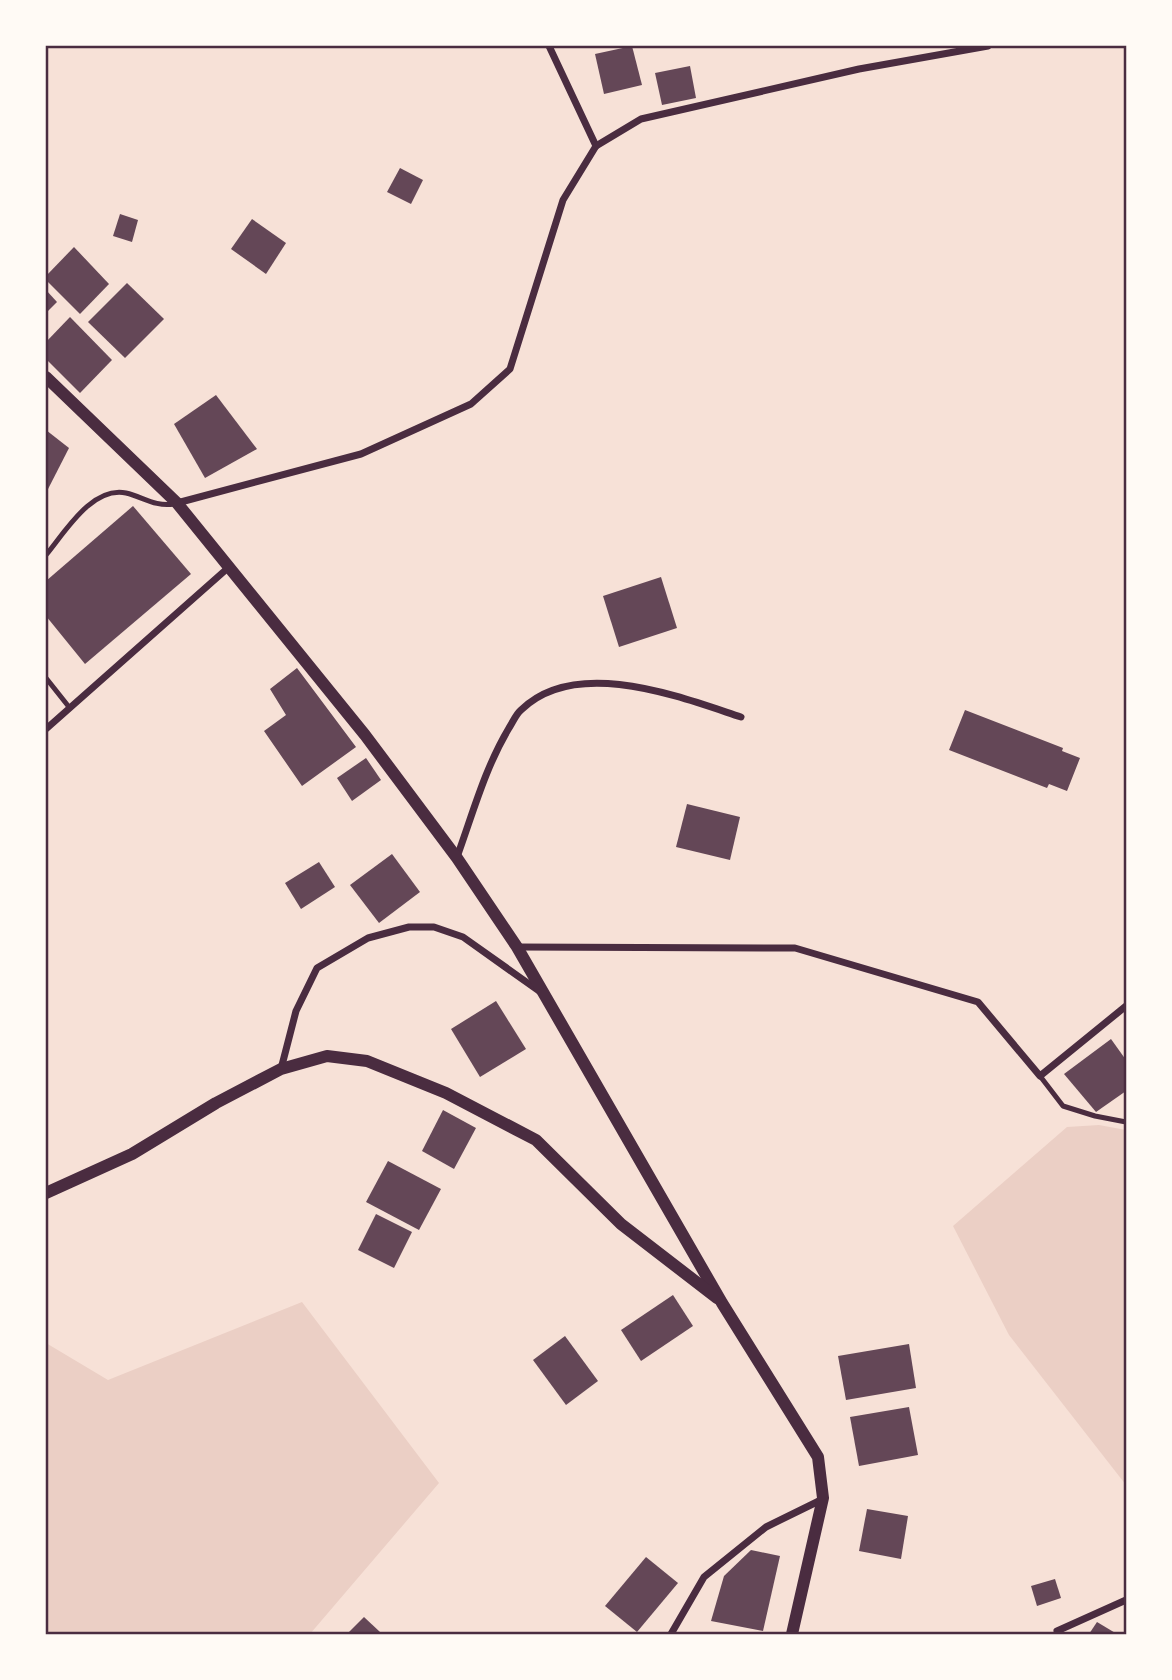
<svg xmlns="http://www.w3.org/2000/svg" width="1172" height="1680" font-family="'Golos Text',sans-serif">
<rect width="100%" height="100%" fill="#f7e1d7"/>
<!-- green -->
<g fill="#ebcfc5">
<polygon points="1099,1125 1126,1130 1126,1485 1009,1335 953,1226 1067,1127"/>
<polygon points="302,1302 439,1483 310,1634 46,1634 46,1343 108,1380"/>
</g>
<!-- building -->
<g fill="#644757">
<polygon points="632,46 642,85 604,94 595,54"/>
<polygon points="690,66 696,98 662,105 655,73"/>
<polygon points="400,168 423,180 411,204 387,192"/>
<polygon points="120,214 138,220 132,242 113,236"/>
<polygon points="252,219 286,243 266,274 231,249"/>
<polygon points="74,247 109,284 80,314 46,280 46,276"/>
<polygon points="127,283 164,319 125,358 88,322"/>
<polygon points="46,290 57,302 46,313"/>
<polygon points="70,317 112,360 80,393 46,359 46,342"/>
<polygon points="216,395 257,449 205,478 174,424"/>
<polygon points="46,430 69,448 46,493"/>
<polygon points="133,506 191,574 85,664 46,616 46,581"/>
<polygon points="661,577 677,628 619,647 603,596"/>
<polygon points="297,668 356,747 302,786 264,731 286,715 270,689"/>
<polygon points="965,710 1063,748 1062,751 1080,758 1067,791 1049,784 1047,788 949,750"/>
<polygon points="366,758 381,780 352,801 337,778"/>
<polygon points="687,804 740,817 730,860 676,847"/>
<polygon points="392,854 420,892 379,923 350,885"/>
<polygon points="319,862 335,887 301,909 285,883"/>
<polygon points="496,1001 526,1049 480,1077 451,1029"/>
<polygon points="1111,1039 1126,1060 1126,1091 1096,1112 1064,1074"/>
<polygon points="443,1110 476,1128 454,1169 422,1151"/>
<polygon points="388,1161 441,1189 419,1230 366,1202"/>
<polygon points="376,1214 412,1232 394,1268 358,1250"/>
<polygon points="673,1295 693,1326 641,1361 621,1330"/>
<polygon points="565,1336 598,1381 566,1405 533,1360"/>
<polygon points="909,1344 916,1388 846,1400 838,1356"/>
<polygon points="909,1407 918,1455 859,1466 850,1417"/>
<polygon points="867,1509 908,1516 901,1559 859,1551"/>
<polygon points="751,1550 780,1556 763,1631 711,1621 724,1576"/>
<polygon points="646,1557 678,1583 637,1632 605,1606"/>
<polygon points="1055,1579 1061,1598 1037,1606 1031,1586"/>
<polygon points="364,1617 380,1632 378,1634 347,1634"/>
<polygon points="1097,1622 1117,1634 1089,1634"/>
</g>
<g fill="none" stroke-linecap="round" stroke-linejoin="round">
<!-- service -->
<g stroke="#4a2c40" stroke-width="5">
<path d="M46,555C65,532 92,486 126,493C143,497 155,507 174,504"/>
<polyline points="46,678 69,707"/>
<polyline points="1040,1076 1063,1106 1095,1116 1126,1122"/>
</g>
<!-- minor -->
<g stroke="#4a2c40" stroke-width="7">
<polyline points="549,46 596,146"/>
<polyline points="177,503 361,454 471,404 510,369 563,200 596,146 641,119 859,69 988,46"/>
<polyline points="46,729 229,567"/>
<path d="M457,857C473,813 485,768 509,728C513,722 516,714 521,710C576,656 680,697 741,717"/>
<polyline points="517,947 795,948 978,1002 1040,1076 1126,1006"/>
<polyline points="281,1069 296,1011 317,968 368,938 409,927 434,927 463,937 539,991"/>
<polyline points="1057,1631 1126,1600"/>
<polyline points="671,1634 704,1577 766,1527 823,1499"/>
</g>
<!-- tertiary -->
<g stroke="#4a2c40" stroke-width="12">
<polyline points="46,377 177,503 365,735 457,858 517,947 722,1303 818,1457 823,1498 792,1634"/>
<polyline points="46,1193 132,1154 216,1103 281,1069 327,1056 367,1061 446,1093 536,1140 621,1224 717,1298"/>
</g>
</g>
<!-- border -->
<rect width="1172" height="1680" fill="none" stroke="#fffaf5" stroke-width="94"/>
<rect x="47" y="47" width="1078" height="1586" fill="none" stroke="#4a2c40" stroke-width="2.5"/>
</svg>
